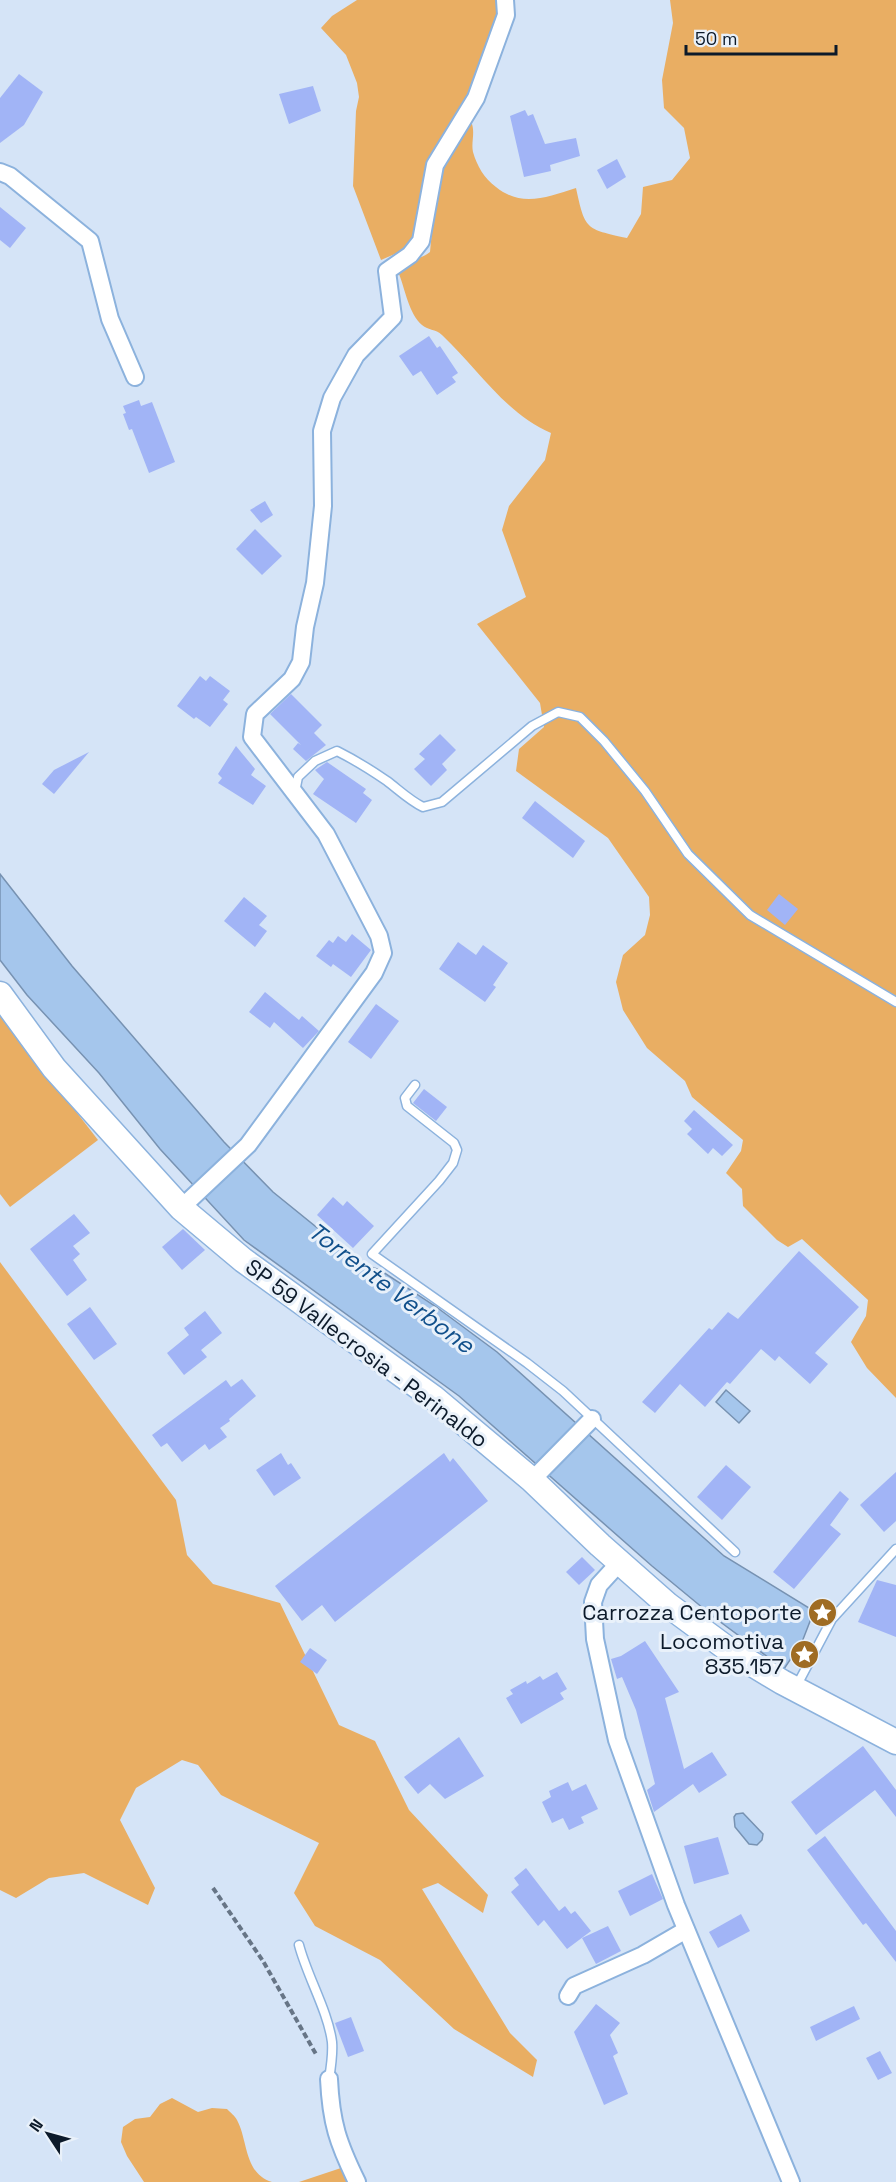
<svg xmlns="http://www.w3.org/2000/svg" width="896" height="2182" font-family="'Space Grotesk',sans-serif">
<rect width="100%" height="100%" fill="#d5e4f7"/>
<!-- green -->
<g fill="#e9ae63">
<polygon points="357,0 497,0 495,29 482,70 438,144 427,167 415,238 404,250 381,260 353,186 356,111 359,97 357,83 346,55 321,28 332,16"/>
<path d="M670,0H896V1398L867,1368L851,1342L866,1316L868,1300L802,1239L788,1247L777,1240L743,1206L742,1189L726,1173L741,1151L743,1140L692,1097L685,1081L647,1048L623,1010L616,982L623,955L645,935L650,915L649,897L608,838L516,771L519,749L544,727L540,703L477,624L526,597L502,530L509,506L545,460L551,433C506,414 477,368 442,335C436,329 427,330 422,325C409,314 405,289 399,274C403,259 419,261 430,252L437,175L467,125L472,124C475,134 471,143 473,152C477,166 484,178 496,187C522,208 547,197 576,188C585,229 585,229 627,238L641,214L643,187L672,180L690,158L684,128L664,108L662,80L673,23Z"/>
<polygon points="0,1013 98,1140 10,1207 0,1194"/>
<polygon points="0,1262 176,1500 187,1555 213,1584 280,1603 339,1725 375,1741 409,1810 488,1895 483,1913 438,1883 422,1889 510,2033 537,2060 533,2077 454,2029 380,1960 315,1926 294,1893 319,1843 221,1795 198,1765 182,1760 136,1788 120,1820 155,1888 148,1905 84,1873 49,1878 16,1898 0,1890"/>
<path d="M172,2098L198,2112L212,2108L227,2109C230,2112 235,2116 237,2120C248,2140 244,2174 272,2182H144L127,2156L121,2142L123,2127L135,2119L150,2117L160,2104Z"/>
<polygon points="341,2168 349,2182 299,2182"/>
</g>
<!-- water -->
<g fill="#a5c6ec" stroke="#7792b2" stroke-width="1.5">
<polygon points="0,874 72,966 224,1142 273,1192 362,1264 380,1270 435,1306 497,1352 724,1556 814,1611 802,1642 784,1669 715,1618 652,1566 459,1396 244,1240 160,1149 99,1073 27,995 0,960"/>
<polygon points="726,1390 750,1411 739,1423 716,1402"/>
<polygon points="743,1813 763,1834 762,1840 757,1845 749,1844 735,1827 734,1817 736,1814"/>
</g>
<!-- building -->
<g fill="#a1b4f6">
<polygon points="19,74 43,92 24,125 0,143 0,98"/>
<polygon points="313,86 321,111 289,124 279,94"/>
<polygon points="525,110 528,116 533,114 545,144 576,138 580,156 550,165 551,171 524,177 510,116"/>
<polygon points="617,159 626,177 607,189 597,170"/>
<polygon points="0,207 26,228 10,248 0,240"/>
<polygon points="429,336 437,348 440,346 458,373 452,377 456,382 437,395 421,371 413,376 399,356"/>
<polygon points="139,400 141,406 152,402 175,462 149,473 132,429 129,430 123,414 126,413 123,406"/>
<polygon points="265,501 273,515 261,523 250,510"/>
<polygon points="255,529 282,556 262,575 236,549"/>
<polygon points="200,676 206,681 210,676 230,691 223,700 228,704 210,727 196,717 194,719 177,706"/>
<polygon points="291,694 322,725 314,733 326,745 306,761 293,749 298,743 301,745 270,714"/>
<polygon points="440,734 456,750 442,764 447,770 431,786 414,769 425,759 419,754"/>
<polygon points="236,746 255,769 251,775 266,786 253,805 218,783 222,778 218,774"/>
<polygon points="89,752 54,794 42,784 54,770"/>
<polygon points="327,762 366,789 363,793 372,800 356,823 313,794 324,779 315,770"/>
<polygon points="535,801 585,841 573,858 522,818"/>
<polygon points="779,894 798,909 785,925 767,910"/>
<polygon points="244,897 267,916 259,925 267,931 255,947 224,921"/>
<polygon points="352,934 371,950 351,977 333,964 331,967 316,956 329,940 333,943 338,936 346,942"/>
<polygon points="458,942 476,955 483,945 508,963 493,985 496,987 485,1002 439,969"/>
<polygon points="265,992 299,1020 302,1016 319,1031 303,1048 274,1022 270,1028 249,1012"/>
<polygon points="376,1004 399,1021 371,1059 348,1042"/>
<polygon points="424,1089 447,1107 436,1121 413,1103"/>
<polygon points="694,1110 733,1145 722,1156 713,1148 708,1154 687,1134 692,1129 684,1121"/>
<polygon points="333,1197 343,1206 347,1201 374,1226 353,1248 317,1215"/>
<polygon points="74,1214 90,1233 73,1246 80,1254 73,1260 87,1280 67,1296 30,1249"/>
<polygon points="183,1229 205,1250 182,1270 162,1247"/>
<polygon points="799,1251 859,1307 815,1353 828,1364 810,1384 779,1356 775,1361 761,1349 730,1384 727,1382 705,1407 680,1384 655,1413 642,1402 709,1328 712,1330 728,1312 738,1319"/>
<polygon points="90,1307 117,1344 94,1360 67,1324"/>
<polygon points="205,1311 222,1333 201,1350 207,1357 184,1375 167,1353 189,1335 184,1328"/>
<polygon points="242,1379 256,1396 229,1419 230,1421 220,1428 227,1437 209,1450 205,1444 182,1462 167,1443 161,1447 152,1435 226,1380 231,1387"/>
<polygon points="281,1453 288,1465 291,1463 301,1478 274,1496 256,1470"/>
<polygon points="444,1453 450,1462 453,1458 488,1501 335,1622 322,1605 302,1621 275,1586"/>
<polygon points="726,1465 751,1487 722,1520 697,1497"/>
<polygon points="896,1472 896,1521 884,1532 860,1505"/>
<polygon points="840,1491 849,1499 830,1525 841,1534 794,1589 773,1572"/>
<polygon points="582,1557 595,1570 579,1585 566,1572"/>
<polygon points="877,1580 896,1585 896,1637 858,1622"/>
<polygon points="645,1641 679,1692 665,1698 684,1769 712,1752 727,1775 699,1793 693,1784 654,1812 647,1790 655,1784 636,1710 622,1677 617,1679 611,1659 621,1656"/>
<polygon points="310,1648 327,1660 317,1674 300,1662"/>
<polygon points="557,1672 567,1689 560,1693 564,1699 521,1724 506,1698 513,1694 510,1690 526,1681 527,1684 540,1676 543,1680"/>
<polygon points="459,1737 484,1776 445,1799 430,1784 418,1794 404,1777"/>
<polygon points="863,1746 896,1790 896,1817 875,1790 816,1835 791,1802"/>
<polygon points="568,1782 572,1791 586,1784 598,1809 581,1817 584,1823 569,1830 563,1818 552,1823 542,1802 551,1797 549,1791"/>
<polygon points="825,1836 896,1931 896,1962 866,1923 863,1925 807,1850"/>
<polygon points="718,1837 729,1874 694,1884 684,1846"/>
<polygon points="526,1868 559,1911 565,1906 571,1914 575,1911 591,1931 567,1949 544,1920 538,1926 511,1892 519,1885 514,1878"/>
<polygon points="652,1874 663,1899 630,1916 618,1891"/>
<polygon points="741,1914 750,1931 718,1948 709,1932"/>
<polygon points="608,1926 621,1951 596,1964 582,1938"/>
<polygon points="596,2004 620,2023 610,2035 618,2053 613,2056 628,2094 604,2105 574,2032"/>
<polygon points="854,2006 860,2019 816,2041 810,2027"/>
<polygon points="351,2017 364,2051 348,2057 335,2023"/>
<polygon points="880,2051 892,2073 878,2080 866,2058"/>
</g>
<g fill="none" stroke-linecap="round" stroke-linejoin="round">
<defs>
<g id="lane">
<path d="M295,792L298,777L315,761L337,751C355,760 371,770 387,781C399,790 409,800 423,807L442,802L532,726L558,712L580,717L604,741L645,791L688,854L750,915L896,1002"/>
<polyline points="415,1085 405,1098 407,1106 454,1143 457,1150 453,1163 439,1181 372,1254 527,1363 563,1391 735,1552"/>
<polyline points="796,1687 832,1619 896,1549"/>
<path d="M299,1945C307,1976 328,2011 332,2042C333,2054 331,2067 329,2079"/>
</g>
<g id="street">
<polyline points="0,172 10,176 90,241 110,319 135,377"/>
<polyline points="181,1208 248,1145 374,973 383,953 379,936 326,834 252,737 255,714 292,679 301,662 305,627 315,583 323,506 322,431 332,398 356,355 393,317 387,271 410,255 421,241 435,165 476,98 506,15 505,0"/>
<polyline points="532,1480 592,1419"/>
<polyline points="620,1562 599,1585 593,1602 595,1639 617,1740 676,1905 791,2182"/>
<polyline points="568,1996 574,1986 643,1955 686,1930"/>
<path d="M329,2079C331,2123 338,2143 357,2182"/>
</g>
<polyline id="secondary" points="0,994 54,1068 181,1208 243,1260 434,1398 532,1480 600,1545 668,1605 729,1650 782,1682 896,1742"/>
</defs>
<!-- lane casing -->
<use href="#lane" stroke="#8cb2dd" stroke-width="11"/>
<!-- street casing -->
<use href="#street" stroke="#8cb2dd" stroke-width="20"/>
<!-- secondary casing -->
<use href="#secondary" stroke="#8cb2dd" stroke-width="27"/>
<!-- path -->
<polyline stroke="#677586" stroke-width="4" stroke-dasharray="6 3" stroke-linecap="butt" points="213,1888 263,1961 317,2056"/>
<!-- lane -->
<use href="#lane" stroke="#fff" stroke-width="8"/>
<!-- street -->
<use href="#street" stroke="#fff" stroke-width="16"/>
<!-- secondary -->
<use href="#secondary" stroke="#fff" stroke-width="24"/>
</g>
<!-- icons -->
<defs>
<symbol id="sight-disc" viewBox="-11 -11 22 22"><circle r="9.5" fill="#9f6c23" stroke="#e9f1fa"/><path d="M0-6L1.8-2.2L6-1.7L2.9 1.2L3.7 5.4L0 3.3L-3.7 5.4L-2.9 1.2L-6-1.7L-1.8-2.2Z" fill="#fff"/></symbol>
</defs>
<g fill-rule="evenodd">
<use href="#sight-disc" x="806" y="1596" width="33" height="33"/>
<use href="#sight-disc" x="788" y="1638" width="33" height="33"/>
</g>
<g text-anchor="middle" stroke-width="6" stroke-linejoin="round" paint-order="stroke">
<!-- street labels -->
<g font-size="22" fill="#0c1a2a" stroke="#e9f1fa">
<text transform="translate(367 1353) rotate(37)" y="8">SP 59 Vallecrosia - Perinaldo</text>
</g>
<!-- poi labels -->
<g font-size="22" fill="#0c1a2a" stroke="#e9f1fa" text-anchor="end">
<text x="802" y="1620">Carrozza Centoporte</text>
<text x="784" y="1649">Locomotiva<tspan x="784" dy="25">835.157</tspan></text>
</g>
<!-- water labels -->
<g font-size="24" font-style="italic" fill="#11508b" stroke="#e9f1fa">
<text transform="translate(391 1288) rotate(37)" y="8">Torrente Verbone</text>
</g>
</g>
<!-- north arrow -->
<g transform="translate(48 2134) rotate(306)" stroke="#e9f1fa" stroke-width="4.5" paint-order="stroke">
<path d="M0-4.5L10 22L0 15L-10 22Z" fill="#0c1a2a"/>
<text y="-9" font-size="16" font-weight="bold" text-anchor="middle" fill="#0c1a2a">N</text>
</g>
<!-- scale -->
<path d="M686 45v9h150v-9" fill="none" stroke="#0c1a2a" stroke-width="3"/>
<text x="695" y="45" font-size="18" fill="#0c1a2a" stroke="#e9f1fa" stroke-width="4.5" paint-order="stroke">50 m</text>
</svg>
